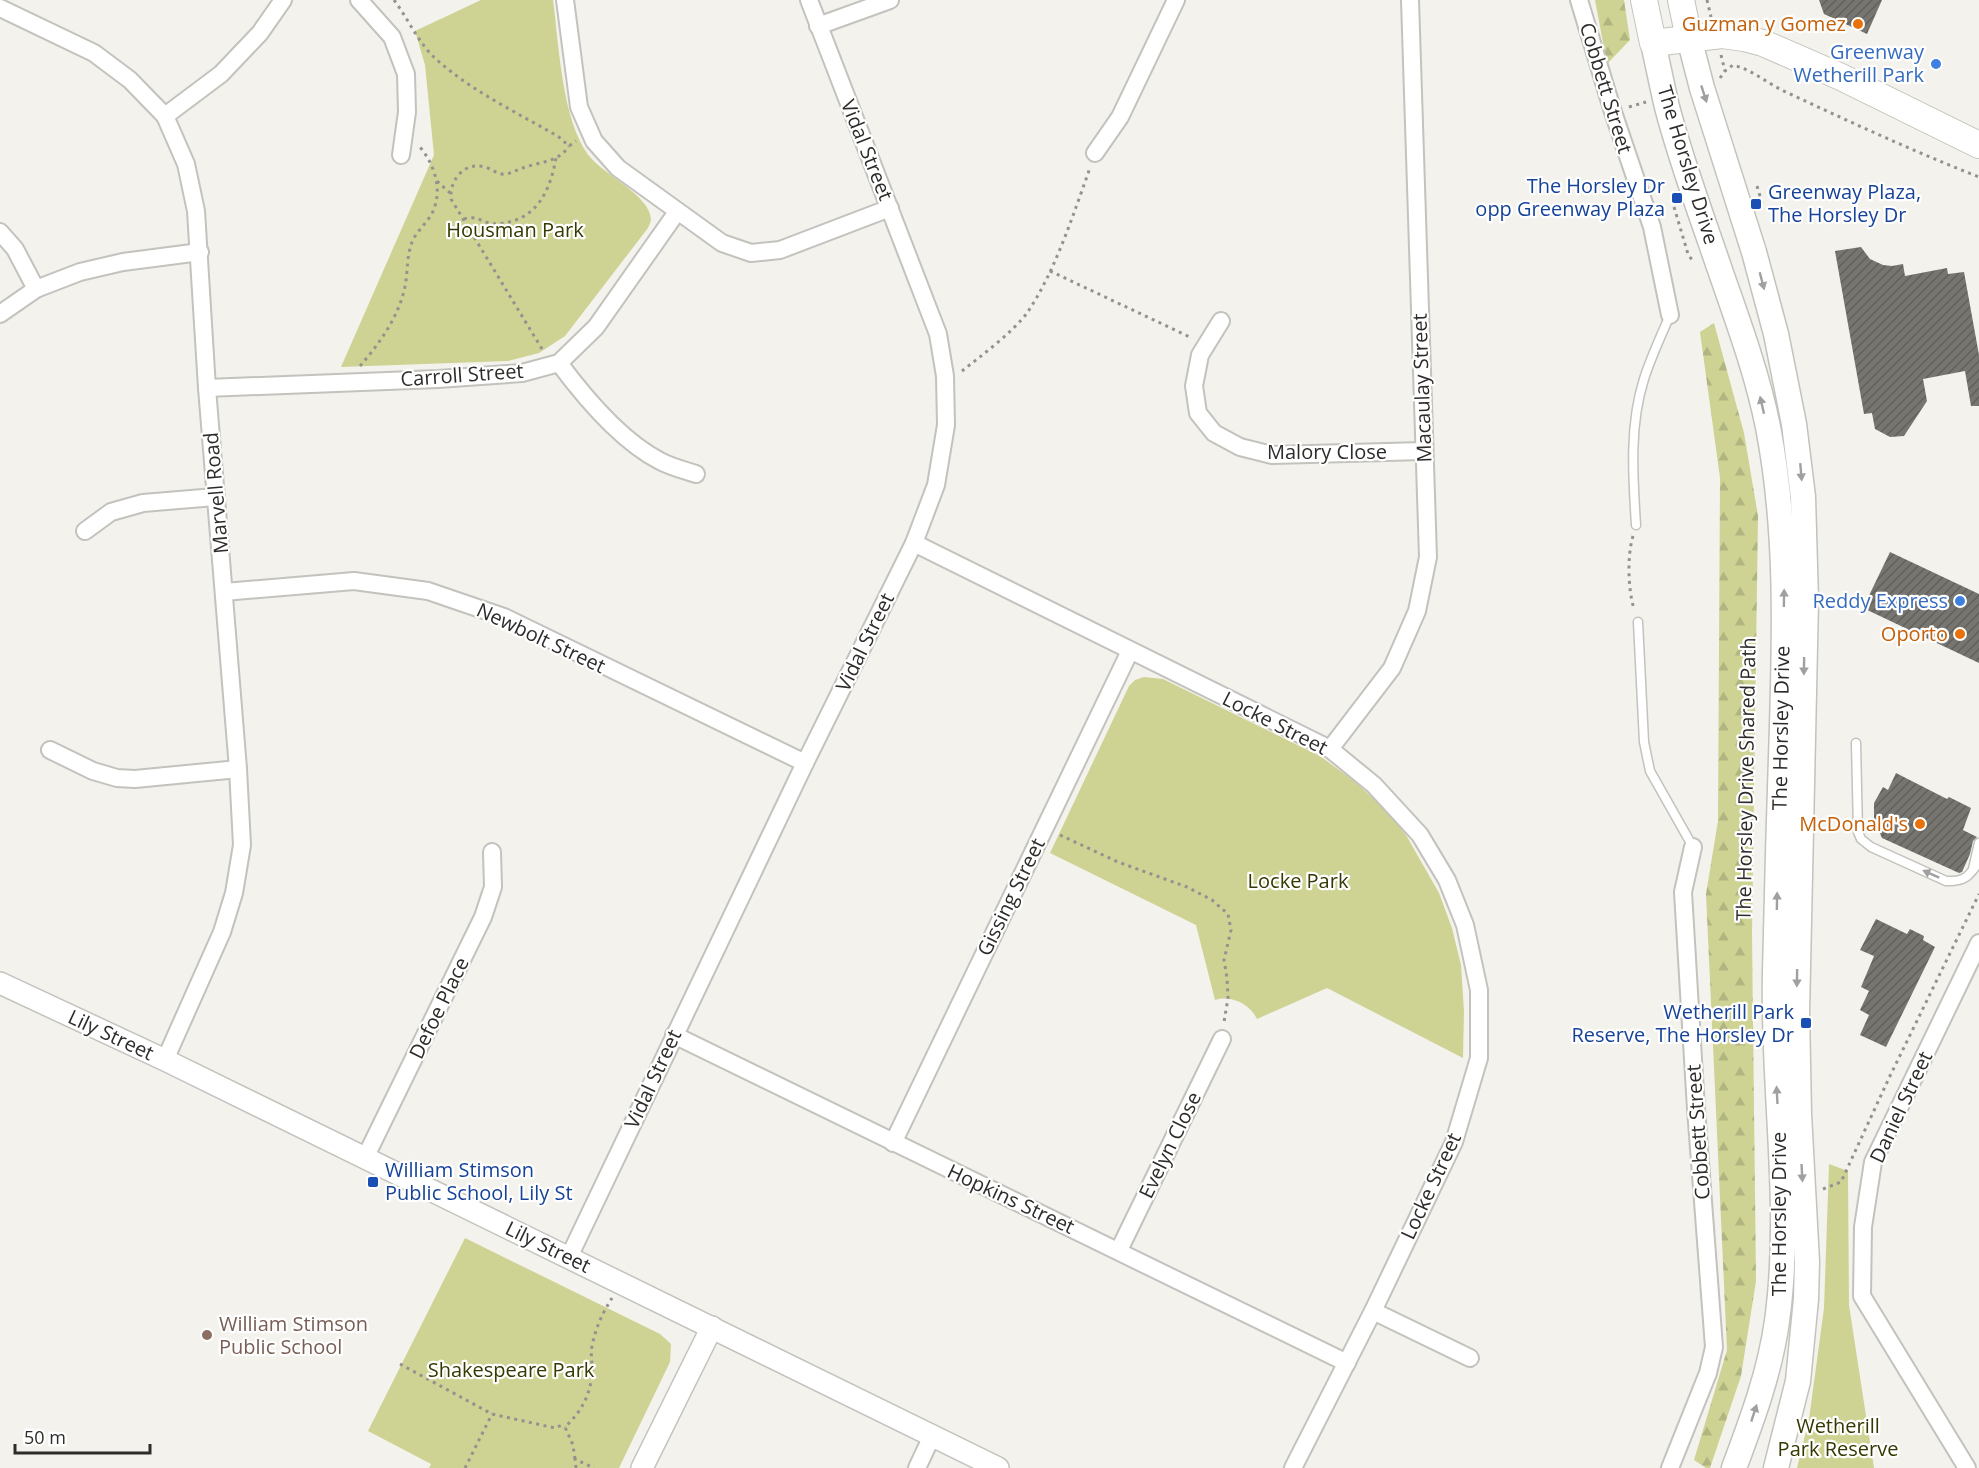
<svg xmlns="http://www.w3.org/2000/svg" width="1979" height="1468" font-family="'Open Sans',sans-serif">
<defs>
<pattern id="forest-firs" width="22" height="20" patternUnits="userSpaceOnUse" patternTransform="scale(1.5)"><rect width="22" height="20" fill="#ced394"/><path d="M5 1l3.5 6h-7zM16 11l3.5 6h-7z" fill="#b1b580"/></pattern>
<pattern id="building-hatch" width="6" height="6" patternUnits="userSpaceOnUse" patternTransform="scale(1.5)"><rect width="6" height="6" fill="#767570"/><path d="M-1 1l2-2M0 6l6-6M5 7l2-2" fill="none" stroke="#61605c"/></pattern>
</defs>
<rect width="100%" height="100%" fill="#f4f2ed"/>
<!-- forest -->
<g fill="url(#forest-firs)">
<polygon points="1595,0 1624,0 1630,40 1607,64"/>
<polygon points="1714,323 1744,433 1758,516 1752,934 1756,1281 1741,1376 1710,1468 1706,1468 1694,1460 1727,1350 1706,894 1718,821 1720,478 1700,332"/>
</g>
<!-- park -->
<g fill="#ced394">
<path d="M481,0H553C559,44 562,124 591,158C605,175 650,196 651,219C651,222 649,225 648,228L565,336L539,353L508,361L341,367L434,155L425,65L415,31Z"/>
<path d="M1144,677L1163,679L1320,756L1354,781L1386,810L1406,835L1439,893L1452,928L1461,965L1464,1012L1463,1058L1327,988L1257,1019C1250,1004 1231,995 1215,1000L1196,925L1050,853L1129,686L1135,680Z"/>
<polygon points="1829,1164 1848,1171 1849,1305 1874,1468 1797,1468 1809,1419 1824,1308"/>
<polygon points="465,1238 660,1334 671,1344 670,1362 619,1468 429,1468 431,1464 368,1431"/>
</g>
<!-- building -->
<g fill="url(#building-hatch)">
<polygon points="1819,0 1882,0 1867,34 1824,14"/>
<polygon points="1861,247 1870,259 1883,265 1892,266 1903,264 1905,276 1947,268 1948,274 1964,272 1979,355 1979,406 1971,406 1965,371 1923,379 1927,401 1904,436 1890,437 1875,429 1872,413 1864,414 1835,251"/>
<polygon points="1890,552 1979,594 1979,663 1863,608"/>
<polygon points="1896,773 1947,799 1949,797 1971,808 1963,830 1977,837 1973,841 1970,854 1962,872 1959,873 1882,838 1874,820 1874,803 1883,787 1888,790"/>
<polygon points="1876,919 1907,934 1910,929 1924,936 1923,940 1935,947 1886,1047 1860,1035 1869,1015 1860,1010 1869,991 1861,987 1874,956 1860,950"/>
</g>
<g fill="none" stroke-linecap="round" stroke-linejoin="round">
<defs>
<g id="service">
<path d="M1636,525C1633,477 1629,426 1644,379C1651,357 1661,336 1670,315"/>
<polyline points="1638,622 1644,742 1650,771 1693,847"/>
<path d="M1856,743L1858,832L1861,839L1871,847L1946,881C1965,882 1969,876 1979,862"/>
<polyline points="1973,869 1979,843"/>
</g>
<g id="minor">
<polyline points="359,0 392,37 406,74 407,112 401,155"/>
<polyline points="565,0 579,107 594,141 618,168 722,243 751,253 780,250 890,208"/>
<polyline points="1579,0 1613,112 1652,227 1670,315"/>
<polyline points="0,8 94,53 130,80 165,116 186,164 196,211 207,388 238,769 242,845 234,893 222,932 165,1060"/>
<polyline points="818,26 890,0"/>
<polyline points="165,116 221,74 260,33 283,0"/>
<polyline points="1095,153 1120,117 1176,0"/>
<polyline points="0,232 15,249 36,289"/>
<polyline points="0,314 36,289 80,272 123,262 200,252"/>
<polyline points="1221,321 1200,355 1194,386 1198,413 1214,433 1240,447 1272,455 1424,451"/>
<path d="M559,363C585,398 621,441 660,461C671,467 684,470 696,474"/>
<polyline points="207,388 438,379 522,373 559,363 596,327 677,212"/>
<polyline points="85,531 111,512 143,503 215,497"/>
<polyline points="914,543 1330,749 1374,785 1420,835 1447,880 1465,925 1479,990 1479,1058 1454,1142 1373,1311 1293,1468"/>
<polyline points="224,592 354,581 428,591 504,617 805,763"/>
<polyline points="1330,749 1392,668 1417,611 1428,557 1410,0"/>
<polyline points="50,750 93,771 117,778 135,779 238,769"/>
<path d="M674,1035C898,1146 1123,1252 1347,1363"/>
<polyline points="893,1143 1130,651"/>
<polyline points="365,1158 483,917 493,887 492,852"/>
<polyline points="1119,1250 1222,1039"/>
<polyline points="569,1257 805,763 914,543 936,485 946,425 945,376 938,334 809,0"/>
<polyline points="1373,1311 1470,1358"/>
<polyline points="917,1468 932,1436"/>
<polyline points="1670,1468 1708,1373 1714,1347 1696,1109 1683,892 1693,847"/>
<polyline points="1967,1468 1862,1296 1863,1227 1873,1162 1979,943"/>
</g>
<g id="tertiary">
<polyline points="0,983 165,1060 998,1468"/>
<polyline points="642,1468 712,1327"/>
</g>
<g id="secondary">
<polyline points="1689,38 1702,88 1754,252 1776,334 1794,424 1803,497 1806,600 1797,1013 1799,1114 1807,1262 1806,1299 1798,1381 1776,1468"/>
<path d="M1653,43C1658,65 1662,86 1667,107C1681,161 1701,214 1719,267C1737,319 1757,372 1768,427C1787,525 1785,625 1782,725C1779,807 1777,890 1775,972C1772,1088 1793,1206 1777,1321C1770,1372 1752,1420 1734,1468"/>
</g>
<g id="primary">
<polyline points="1644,0 1653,43 1722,35 1744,38 1763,43 1841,77 1979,145"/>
<polyline points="1681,0 1689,38"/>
</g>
</defs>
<!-- service casing -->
<use href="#service" stroke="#c3c2bd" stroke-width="11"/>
<!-- minor casing -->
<use href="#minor" stroke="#c3c2bd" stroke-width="20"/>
<!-- tertiary casing -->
<use href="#tertiary" stroke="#c3c2bd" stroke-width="24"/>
<!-- secondary casing -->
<use href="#secondary" stroke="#c3c2bd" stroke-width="27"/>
<!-- primary casing -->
<use href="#primary" stroke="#c3c2bd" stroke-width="28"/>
<!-- path -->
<g stroke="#93928e" stroke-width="3" stroke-dasharray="3 4.5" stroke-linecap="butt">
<path d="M394,0C409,20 418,43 437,60C473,92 518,113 559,137L569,146L576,141"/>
<polyline points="1707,0 1711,17"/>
<polyline points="1721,55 1725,71"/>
<path d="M1720,78L1725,71L1733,65C1753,70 1768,84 1786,92C1850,122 1913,151 1979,177"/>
<polyline points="1629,107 1646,102"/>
<polyline points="437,181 450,193"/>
<polyline points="1757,186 1762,203"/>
<polyline points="1674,207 1688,254 1694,263"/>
<path d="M464,219C475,215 480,221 490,223C497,225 503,223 509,222C540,215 551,186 556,158"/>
<polyline points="1050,271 1192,338"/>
<path d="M542,349L451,199C449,180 465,161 485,167C491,169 496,173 502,174C508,175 514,171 520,169C536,162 559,163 569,146"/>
<path d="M360,366C379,344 397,319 404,291C408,276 406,261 411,245C414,234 425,225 431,215C444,193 435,164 419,146"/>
<path d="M962,371C981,356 1013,332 1027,313C1055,272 1073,215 1090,168"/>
<path d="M1633,536C1627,556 1628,589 1634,609"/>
<polyline points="1060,835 1118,862 1187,887 1212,900 1228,914 1231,930 1224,960 1227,978 1228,998 1224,1022"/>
<polyline points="1823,1189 1841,1182 1889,1078 1979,894"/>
<polyline points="400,1364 492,1414 555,1428 562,1425 565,1427"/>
<path d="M575,1459L573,1445L565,1427C581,1412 590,1396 592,1374C593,1364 590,1355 592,1346C596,1327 602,1314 612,1298"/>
<polyline points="465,1468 492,1414"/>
<polyline points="576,1468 575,1459 594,1468"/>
</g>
<!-- service -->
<use href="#service" stroke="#fff" stroke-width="8"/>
<!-- minor -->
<use href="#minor" stroke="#fff" stroke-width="16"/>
<!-- tertiary -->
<use href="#tertiary" stroke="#fff" stroke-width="21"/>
<!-- secondary -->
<use href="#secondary" stroke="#fff" stroke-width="24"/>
<!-- primary -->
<use href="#primary" stroke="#fff" stroke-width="26"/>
</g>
<!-- one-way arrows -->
<defs><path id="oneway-solid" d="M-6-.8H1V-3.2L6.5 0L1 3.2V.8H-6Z" transform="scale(1.5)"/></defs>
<g fill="#a0a09f">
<use href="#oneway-solid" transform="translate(1704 94) rotate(72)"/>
<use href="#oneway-solid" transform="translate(1762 281) rotate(75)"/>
<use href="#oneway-solid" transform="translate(1762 405) rotate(-103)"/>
<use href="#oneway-solid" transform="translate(1801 472) rotate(85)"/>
<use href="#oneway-solid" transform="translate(1784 598) rotate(-89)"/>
<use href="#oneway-solid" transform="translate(1804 666) rotate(91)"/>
<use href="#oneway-solid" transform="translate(1931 874) rotate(-156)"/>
<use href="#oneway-solid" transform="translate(1777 901) rotate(-89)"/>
<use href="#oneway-solid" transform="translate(1797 978) rotate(91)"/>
<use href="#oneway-solid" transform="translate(1777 1095) rotate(-93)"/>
<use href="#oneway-solid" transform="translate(1802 1173) rotate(87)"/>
<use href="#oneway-solid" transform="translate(1754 1413) rotate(-72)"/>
</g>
<!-- markers -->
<g fill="#e8710a" stroke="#fff" stroke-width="2">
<circle cx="1858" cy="24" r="6"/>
<circle cx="1960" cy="634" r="6"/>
<circle cx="1920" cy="824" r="6"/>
</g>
<g fill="#3f7fe0" stroke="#fff" stroke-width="2">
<circle cx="1936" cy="64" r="6"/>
<circle cx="1960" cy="601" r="6"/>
</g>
<g fill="#1a4fb4" stroke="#fff" stroke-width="2">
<rect x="1671" y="192" width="12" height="12" rx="3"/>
<rect x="1750" y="198" width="12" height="12" rx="3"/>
<rect x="1800" y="1017" width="12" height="12" rx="3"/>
<rect x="367" y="1176" width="12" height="12" rx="3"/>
</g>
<circle fill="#8d6e63" stroke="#fff" stroke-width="2" cx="207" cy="1335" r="6"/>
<g text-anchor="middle" stroke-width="4.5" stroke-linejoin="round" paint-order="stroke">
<!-- food labels -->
<g font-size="20" fill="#c56008" stroke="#fff" text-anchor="end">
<text x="1846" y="31">Guzman y Gomez</text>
<text x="1948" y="641">Oporto</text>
<text x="1908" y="831">McDonald's</text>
</g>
<!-- shop labels -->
<g font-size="20" fill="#366cbe" stroke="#fff" text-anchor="end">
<text x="1924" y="59">Greenway<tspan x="1924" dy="23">Wetherill Park</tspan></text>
<text x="1948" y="608">Reddy Express</text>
</g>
<!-- street labels -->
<g font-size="20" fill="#2d2c2a" stroke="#fff">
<text transform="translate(1606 88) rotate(73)" y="7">Cobbett Street</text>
<text transform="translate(867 150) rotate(68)" y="7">Vidal Street</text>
<text transform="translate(1688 165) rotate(73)" y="7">The Horsley Drive</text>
<text transform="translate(462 375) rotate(-4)" y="7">Carroll Street</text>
<text transform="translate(1422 388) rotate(-92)" y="7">Macaulay Street</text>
<text x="1327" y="459">Malory Close</text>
<text transform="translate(216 493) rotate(-95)" y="7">Marvell Road</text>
<text transform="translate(541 638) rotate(25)" y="7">Newbolt Street</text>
<text transform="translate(865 642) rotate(-64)" y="7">Vidal Street</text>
<text transform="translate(1275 723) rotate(27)" y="7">Locke Street</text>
<text transform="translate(1781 728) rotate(-89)" y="7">The Horsley Drive</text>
<text transform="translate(1746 779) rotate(-89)" y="7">The Horsley Drive Shared Path</text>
<text transform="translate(1011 897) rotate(-64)" y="7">Gissing Street</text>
<text transform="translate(439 1008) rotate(-64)" y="7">Defoe Place</text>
<text transform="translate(111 1035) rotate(25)" y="7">Lily Street</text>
<text transform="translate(653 1079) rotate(-65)" y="7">Vidal Street</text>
<text transform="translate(1901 1107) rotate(-65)" y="7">Daniel Street</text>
<text transform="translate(1698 1132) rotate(-94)" y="7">Cobbett Street</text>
<text transform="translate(1170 1145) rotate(-64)" y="7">Evelyn Close</text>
<text transform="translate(1431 1186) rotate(-65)" y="7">Locke Street</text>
<text transform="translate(1011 1199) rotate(25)" y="7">Hopkins Street</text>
<text transform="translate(1779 1214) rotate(-90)" y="7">The Horsley Drive</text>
<text transform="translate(548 1247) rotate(26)" y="7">Lily Street</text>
</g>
<!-- transit labels -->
<g font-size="20" fill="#164399" stroke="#fff" text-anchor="end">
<text x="1665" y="193">The Horsley Dr<tspan x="1665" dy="23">opp Greenway Plaza</tspan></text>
<text x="1768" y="199" text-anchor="start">Greenway Plaza,<tspan x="1768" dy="23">The Horsley Dr</tspan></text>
<text x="1794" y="1019">Wetherill Park<tspan x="1794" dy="23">Reserve, The Horsley Dr</tspan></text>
<text x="385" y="1177" text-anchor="start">William Stimson<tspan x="385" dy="23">Public School, Lily St</tspan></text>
</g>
<!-- park labels -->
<g font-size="20" fill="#363901" stroke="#fff">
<text x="515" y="237">Housman Park</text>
<text x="1298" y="888">Locke Park</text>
<text x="511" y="1377">Shakespeare Park</text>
<text x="1838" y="1433">Wetherill<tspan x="1838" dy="23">Park Reserve</tspan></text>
</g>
<!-- education labels -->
<g font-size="20" fill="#785e54" stroke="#fff" text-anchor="start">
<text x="219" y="1331">William Stimson<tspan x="219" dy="23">Public School</tspan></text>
</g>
</g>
<!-- scale -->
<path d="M15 1444v9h135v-9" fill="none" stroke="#2d2c2a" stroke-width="3"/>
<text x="24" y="1444" font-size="18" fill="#2d2c2a" stroke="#ffffff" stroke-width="4.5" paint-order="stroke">50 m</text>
</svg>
